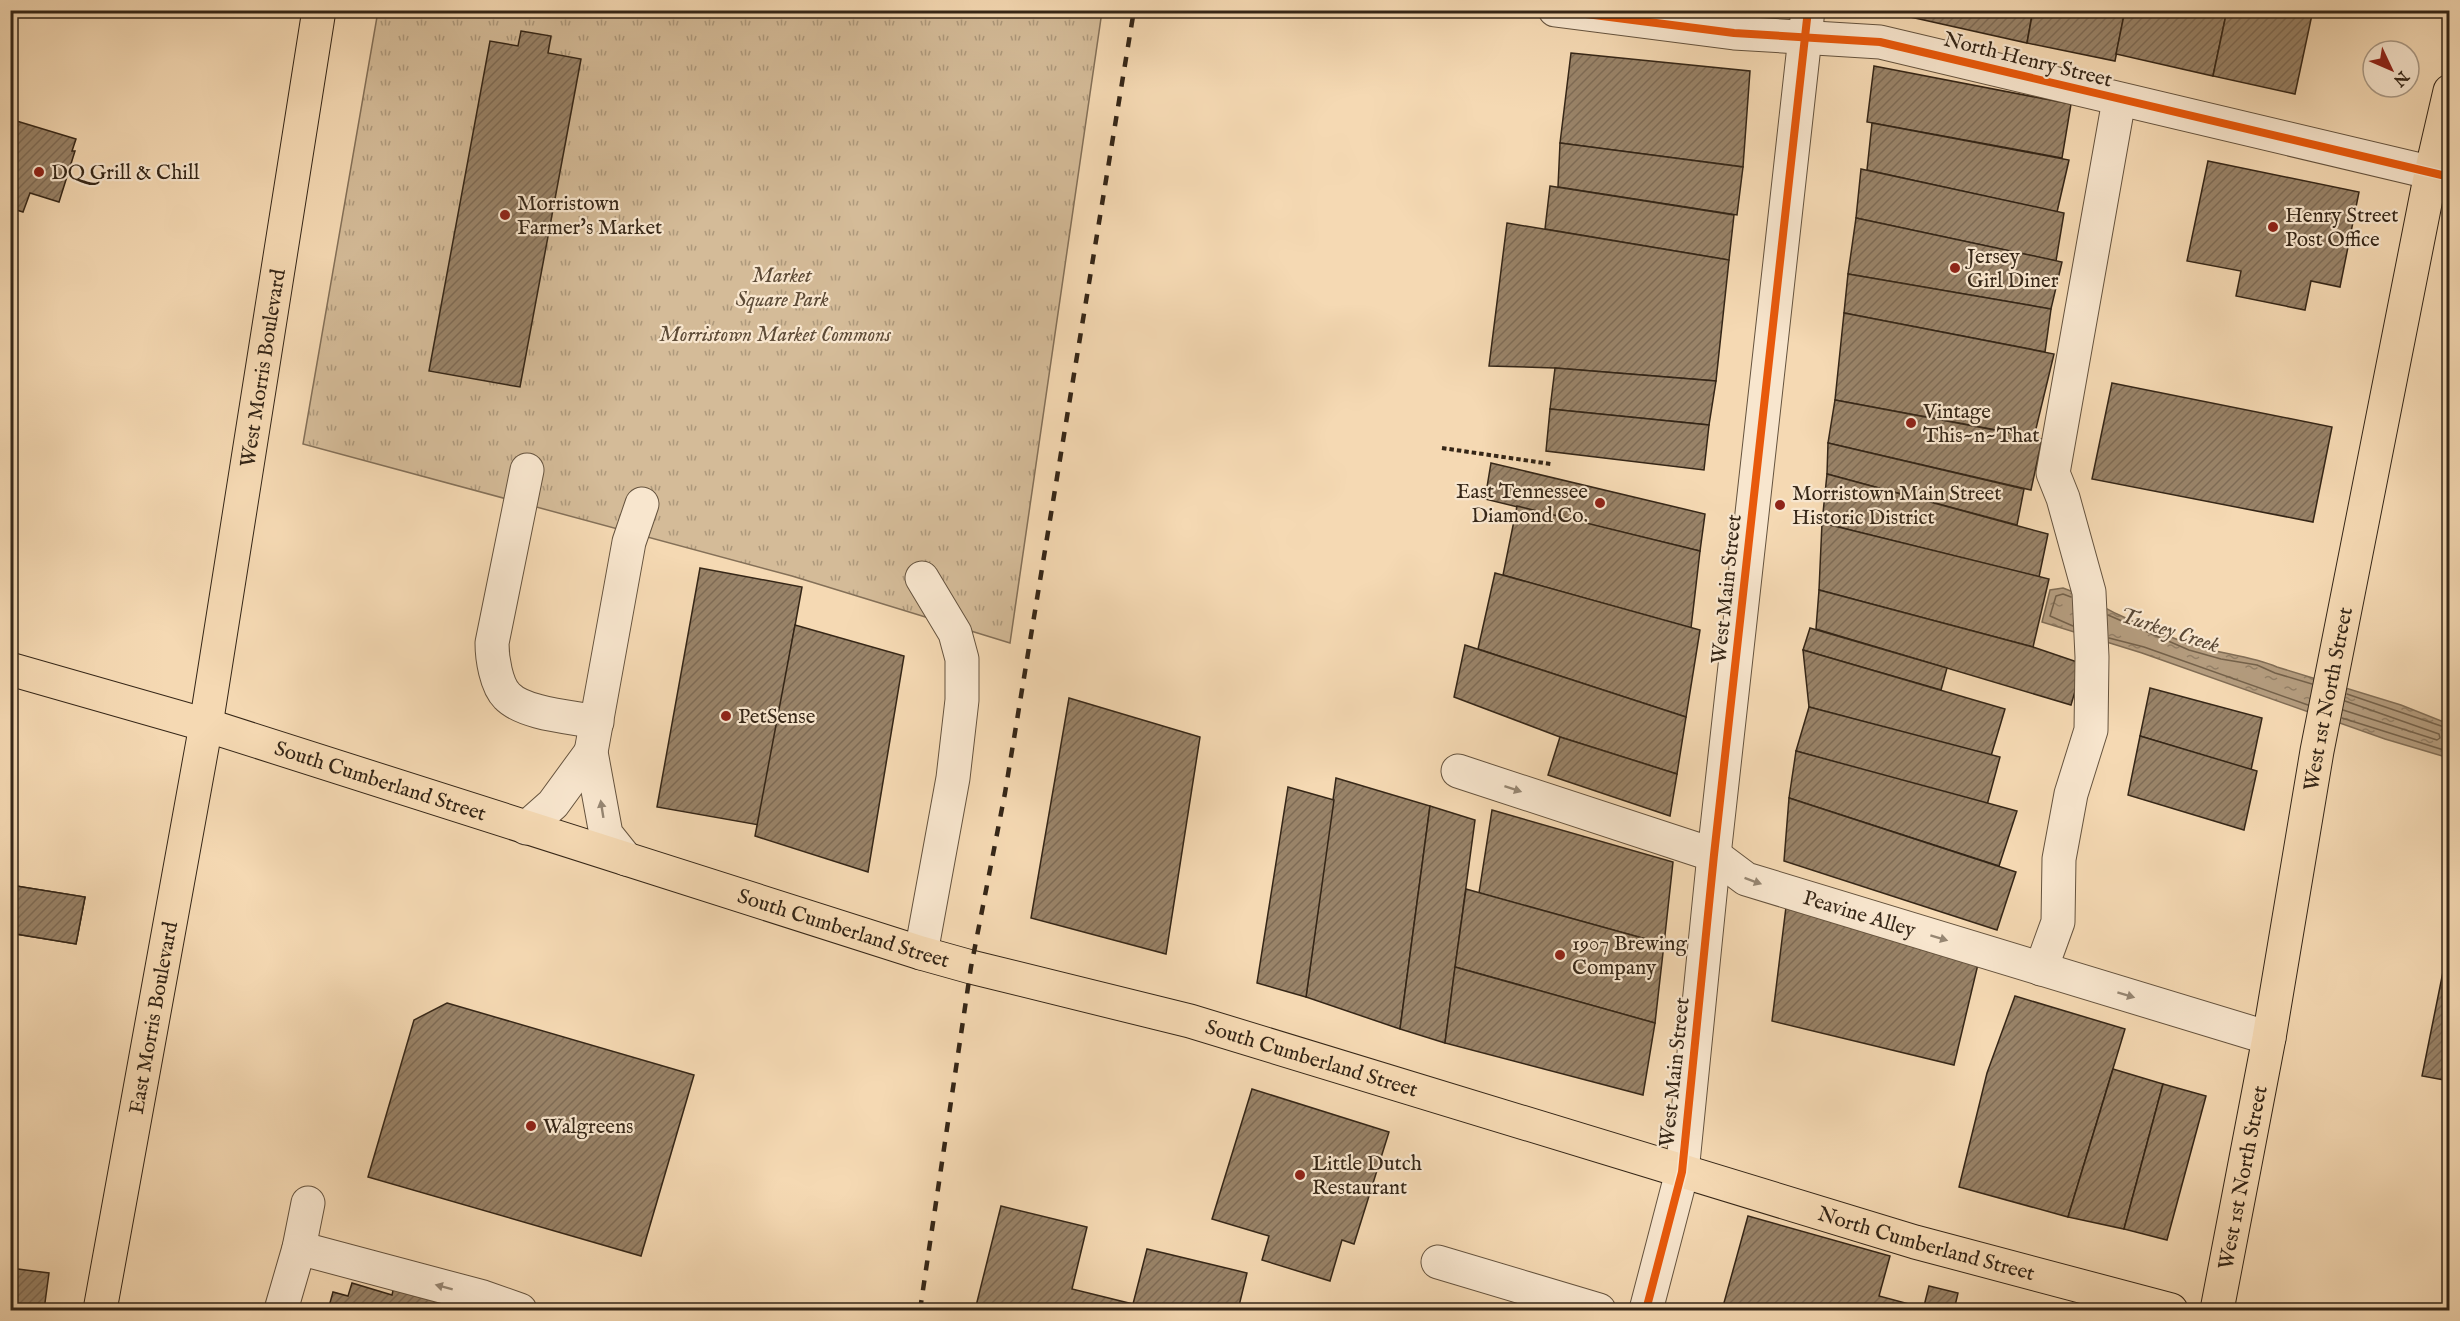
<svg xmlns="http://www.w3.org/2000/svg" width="2460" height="1321" font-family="'IM FELL English',serif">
<defs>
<pattern id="park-tufts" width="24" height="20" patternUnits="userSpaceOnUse" patternTransform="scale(1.5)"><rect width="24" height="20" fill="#d4bb98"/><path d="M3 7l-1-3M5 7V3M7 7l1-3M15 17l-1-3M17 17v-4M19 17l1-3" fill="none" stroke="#ad987b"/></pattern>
<pattern id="water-ripples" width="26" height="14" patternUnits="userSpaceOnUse" patternTransform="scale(1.5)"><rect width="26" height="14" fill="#b49c7e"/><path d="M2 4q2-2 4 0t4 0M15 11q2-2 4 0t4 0" fill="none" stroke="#937f66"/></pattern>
<pattern id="building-hatch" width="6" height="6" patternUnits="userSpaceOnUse" patternTransform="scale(1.5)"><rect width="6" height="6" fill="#998368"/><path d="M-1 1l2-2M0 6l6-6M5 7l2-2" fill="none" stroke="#7e6b55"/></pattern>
</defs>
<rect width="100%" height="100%" fill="#f5d9b3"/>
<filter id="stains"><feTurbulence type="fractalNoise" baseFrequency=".00333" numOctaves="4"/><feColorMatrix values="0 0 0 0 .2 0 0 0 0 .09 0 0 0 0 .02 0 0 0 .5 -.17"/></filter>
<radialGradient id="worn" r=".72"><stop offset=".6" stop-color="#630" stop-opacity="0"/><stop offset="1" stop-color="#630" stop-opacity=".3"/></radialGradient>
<!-- park -->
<polygon fill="url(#park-tufts)" stroke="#847058" stroke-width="1.5" points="1090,10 1101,18 1010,643 792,576 303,444 378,11"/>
<!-- water -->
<path fill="url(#water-ripples)" stroke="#816d55" stroke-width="1.5" d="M2063,588C2083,595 2099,605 2117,614C2140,625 2165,635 2189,644C2218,654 2249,655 2277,667L2401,705L2449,724V758L2385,739L2142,653L2042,622L2050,590Z"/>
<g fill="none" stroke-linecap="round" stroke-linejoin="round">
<!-- shore -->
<g stroke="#74614a" stroke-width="1.5">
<polyline points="2071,597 2063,594 2056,596 2050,616 2073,626"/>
<polyline points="2108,615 2189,650 2221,659 2257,665 2275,673 2312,684"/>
<polyline points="2109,638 2144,647 2308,705"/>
<polyline points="2347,694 2450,729"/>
<polyline points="2343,710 2437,740 2440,738 2439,734 2345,701"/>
<polyline points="2342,718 2450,752"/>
</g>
</g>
<!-- building -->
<g fill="url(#building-hatch)" stroke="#352617" stroke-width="1.5">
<polygon points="1879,10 2033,10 2027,43"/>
<polygon points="2033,10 2125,10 2115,61 2027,43"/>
<polygon points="2125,10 2227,10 2213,76 2116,54"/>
<polygon points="2227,10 2313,10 2295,94 2213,76"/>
<polygon points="521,31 551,36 548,53 581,59 520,387 429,371 490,41 518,46"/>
<polygon points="1571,53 1750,71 1743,167 1560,143"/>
<polygon points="1874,66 2071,104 2062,158 1867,122"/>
<polygon points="10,119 76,139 72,151 75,151 59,202 30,193 23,212 10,208"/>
<polygon points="1872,123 2069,160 2057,212 1867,170"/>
<polygon points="1560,143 1743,167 1737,215 1558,187"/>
<polygon points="2208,161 2359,192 2340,287 2311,281 2305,310 2236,296 2241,271 2187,261"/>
<polygon points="1861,169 2064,213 2056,261 1856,218"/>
<polygon points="1550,186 1734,215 1729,260 1545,229"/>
<polygon points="1856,218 2062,262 2051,309 1848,274"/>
<polygon points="1507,223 1729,260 1716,381 1555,368 1489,366"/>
<polygon points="1848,274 2051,309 2045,352 1844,313"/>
<polygon points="1844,313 2054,354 2034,437 1835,400"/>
<polygon points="1555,368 1716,381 1709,425 1550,409"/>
<polygon points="2112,383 2332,427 2313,522 2092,479"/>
<polygon points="1835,400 2042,439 2031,490 1828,443"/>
<polygon points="1550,409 1709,425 1704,470 1546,451"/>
<polygon points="1828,443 2024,489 2017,525 1827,474"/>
<polygon points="1491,463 1705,514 1700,551 1485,499"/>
<polygon points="1827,474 2048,534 2039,577 1822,523"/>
<polygon points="1517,506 1700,551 1691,628 1503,575"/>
<polygon points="1822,523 2049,579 2033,647 1819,590"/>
<polygon points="700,568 802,587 759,825 657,807"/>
<polygon points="1495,573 1700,630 1686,717 1478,649"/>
<polygon points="1819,590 2033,647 2083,664 2071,705 1816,629"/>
<polygon points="795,625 904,656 868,872 755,836"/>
<polygon points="1810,628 1947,668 1941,690 1803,650"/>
<polygon points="1465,645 1686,717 1677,774 1560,737 1454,697"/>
<polygon points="1803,650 2005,709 1991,756 1809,707"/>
<polygon points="2150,688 2262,718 2251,770 2140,736"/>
<polygon points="1069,698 1200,737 1166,954 1031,918"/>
<polygon points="1809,707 2000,757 1987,805 1796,751"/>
<polygon points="2140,736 2257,771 2244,830 2128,795"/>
<polygon points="1560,737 1677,774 1670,816 1548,775"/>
<polygon points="1796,751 2017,811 1999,866 1789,798"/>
<polygon points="1336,778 1430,806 1400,1029 1306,997"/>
<polygon points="1288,787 1334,800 1306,997 1257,983"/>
<polygon points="1789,798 2016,872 1997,930 1784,861"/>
<polygon points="1430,806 1475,820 1445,1043 1400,1029"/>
<polygon points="1492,810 1673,862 1664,944 1479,893"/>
<polygon points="10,885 85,897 76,944 10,933"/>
<polygon points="10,885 85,897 76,944 10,933"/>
<polygon points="1466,889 1664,944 1655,1023 1455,967"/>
<polygon points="1786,907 1979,960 1954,1065 1772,1021"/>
<polygon points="2446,957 2450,958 2450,1081 2422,1076"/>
<polygon points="1455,967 1655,1023 1643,1095 1445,1043"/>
<polygon points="2015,996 2125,1029 2068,1217 1959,1187 1987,1073"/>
<polygon points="447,1003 694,1075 641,1256 368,1177 414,1020"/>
<polygon points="2113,1069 2163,1084 2124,1229 2068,1217"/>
<polygon points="2163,1084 2206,1096 2167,1240 2124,1229"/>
<polygon points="1252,1089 1389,1132 1354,1244 1342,1240 1330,1281 1262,1260 1269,1236 1212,1219"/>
<polygon points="1001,1206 1087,1227 1072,1289 1133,1304 1147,1249 1247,1273 1238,1310 975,1310"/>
<polygon points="1748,1216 1890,1256 1879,1296 1909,1304 1907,1310 1722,1310"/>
<polygon points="10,1268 49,1273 44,1310 10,1310"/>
<polygon points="395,1282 457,1300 455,1307 465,1310 328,1310 333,1292 348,1296 352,1283 392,1295"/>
<polygon points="1929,1286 1958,1293 1954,1310 1923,1310"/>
</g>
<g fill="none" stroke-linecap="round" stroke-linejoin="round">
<defs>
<g id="minor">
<polyline points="1555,10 1734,33 1880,42 2450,177"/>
<path d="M527,470L492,643C492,658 496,685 507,696C524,714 572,717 597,722"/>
<path id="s1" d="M1458,771L1714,855L1746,879L2269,1038"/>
<polyline points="526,828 553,804 591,752"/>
<polyline points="626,859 606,834 591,752 629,542 642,504"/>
<polyline points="921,953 953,778 962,700 962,659 955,633 922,578"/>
<polyline points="2041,969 2058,922 2059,859 2071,794 2091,730 2092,657 2089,592 2063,498 2053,473 2119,100"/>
<polyline points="299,1248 483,1297 520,1310"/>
<polyline points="1438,1262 1599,1310"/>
<polyline points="281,1310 299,1248 308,1203"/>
<polyline points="1646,1310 1682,1172 1714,855 1808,10"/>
</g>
<g id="major">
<path id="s2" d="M10,669L206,725L921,953L971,967L1190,1021L1915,1242L2171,1310"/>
<path id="s3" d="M100,1310L206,725L319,10"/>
<path id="s4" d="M2217,1310L2269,1038L2317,751L2431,173L2450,91"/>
</g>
</defs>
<!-- minor casing -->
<use href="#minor" stroke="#65533e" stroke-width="35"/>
<!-- major casing -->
<use href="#major" stroke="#352617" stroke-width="35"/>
<!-- path -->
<polyline stroke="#352617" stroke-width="4" stroke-dasharray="4.5 3" stroke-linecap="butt" points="1442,448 1551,464"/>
<!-- minor -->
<use href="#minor" stroke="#f8e6ce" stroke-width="33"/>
<!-- major -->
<use href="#major" stroke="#f5d9b3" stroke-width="33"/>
<!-- rail -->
<polyline stroke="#352617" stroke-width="4.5" stroke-dasharray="10 10" stroke-linecap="butt" points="920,1310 971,967 1005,793 1134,10"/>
<defs>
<g id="cycleway">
<polyline points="1555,10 1734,33 1880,42 2450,177"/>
<polyline points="1646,1310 1682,1172 1714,855 1808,10"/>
</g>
</defs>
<!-- cycleway casing -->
<use href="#cycleway" stroke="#f8e6ce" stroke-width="11"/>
<!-- cycleway -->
<use href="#cycleway" stroke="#e8590c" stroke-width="8"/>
</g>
<!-- one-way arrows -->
<defs><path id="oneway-solid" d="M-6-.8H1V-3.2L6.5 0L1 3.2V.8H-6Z" transform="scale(1.5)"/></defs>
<g fill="#968672">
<use href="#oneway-solid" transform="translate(1513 789) rotate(18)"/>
<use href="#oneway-solid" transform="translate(602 809) rotate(-99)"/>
<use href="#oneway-solid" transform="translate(1753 881) rotate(20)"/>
<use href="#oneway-solid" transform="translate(1939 938) rotate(17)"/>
<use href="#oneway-solid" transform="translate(2126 995) rotate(17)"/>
<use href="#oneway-solid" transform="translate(444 1287) rotate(-165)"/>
</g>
<!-- markers -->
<g fill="#8f2418" stroke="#f8e6ce" stroke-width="2">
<circle cx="39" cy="172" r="6"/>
<circle cx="505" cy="215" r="6"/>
<circle cx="2273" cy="227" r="6"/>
<circle cx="1955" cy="268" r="6"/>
<circle cx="1911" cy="423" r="6"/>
<circle cx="1600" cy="503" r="6"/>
<circle cx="1780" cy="505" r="6"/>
<circle cx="726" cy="716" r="6"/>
<circle cx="1560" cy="955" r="6"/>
<circle cx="531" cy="1126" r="6"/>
<circle cx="1300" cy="1175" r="6"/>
</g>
<g text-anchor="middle" stroke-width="4.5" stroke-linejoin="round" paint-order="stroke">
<!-- street labels -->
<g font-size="21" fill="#352617" stroke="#f8e6ce">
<text transform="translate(2028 59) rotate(14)" y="7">North Henry Street</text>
<text dy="7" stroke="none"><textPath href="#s3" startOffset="956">West Morris Boulevard</textPath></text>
<text transform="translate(1726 589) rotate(-84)" y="7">West Main Street</text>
<text dy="7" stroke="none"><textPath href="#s4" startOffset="621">West 1st North Street</textPath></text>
<text dy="7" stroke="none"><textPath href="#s2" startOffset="387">South Cumberland Street</textPath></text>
<text dy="7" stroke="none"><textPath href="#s1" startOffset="428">Peavine Alley</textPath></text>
<text dy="7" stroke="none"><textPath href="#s2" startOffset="873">South Cumberland Street</textPath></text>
<text dy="7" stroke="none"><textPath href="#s3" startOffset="297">East Morris Boulevard</textPath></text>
<text dy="7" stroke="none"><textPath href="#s2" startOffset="1359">South Cumberland Street</textPath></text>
<text transform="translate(1674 1072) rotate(-84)" y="7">West Main Street</text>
<text dy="7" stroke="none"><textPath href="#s4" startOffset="135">West 1st North Street</textPath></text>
<text dy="7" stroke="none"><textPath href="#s2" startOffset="2001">North Cumberland Street</textPath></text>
</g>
<!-- poi labels -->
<g font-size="21" fill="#352617" stroke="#f8e6ce" text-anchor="start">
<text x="51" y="179">DQ Grill &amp; Chill</text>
<text x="517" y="210">Morristown<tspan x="517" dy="24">Farmer's Market</tspan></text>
<text x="2285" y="222">Henry Street<tspan x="2285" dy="24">Post Office</tspan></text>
<text x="1967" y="263">Jersey<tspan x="1967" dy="24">Girl Diner</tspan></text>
<text x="1923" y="418">Vintage<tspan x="1923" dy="24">This~n~That</tspan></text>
<text x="1588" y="498" text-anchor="end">East Tennessee<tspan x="1588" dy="24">Diamond Co.</tspan></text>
<text x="1792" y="500">Morristown Main Street<tspan x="1792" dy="24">Historic District</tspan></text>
<text x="738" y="723">PetSense</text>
<text x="1572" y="950">1907 Brewing<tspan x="1572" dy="24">Company</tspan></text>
<text x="543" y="1133">Walgreens</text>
<text x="1312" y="1170">Little Dutch<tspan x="1312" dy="24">Restaurant</tspan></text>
</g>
<!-- park labels -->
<g font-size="21" font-style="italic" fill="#5d4b37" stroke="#f8e6ce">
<text x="782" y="282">Market<tspan x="782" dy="24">Square Park</tspan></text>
<text x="775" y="341">Morristown Market Commons</text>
</g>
<!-- water labels -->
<g font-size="22" font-style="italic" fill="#5b4936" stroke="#f8e6ce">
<text transform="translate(2170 629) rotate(18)" y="8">Turkey Creek</text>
</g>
</g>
<!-- margin -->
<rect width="2460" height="1321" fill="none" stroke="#f5d9b3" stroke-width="36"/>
<rect x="12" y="12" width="2436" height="1297" fill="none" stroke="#352617" stroke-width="3"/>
<rect x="18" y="18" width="2424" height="1285" fill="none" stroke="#352617" stroke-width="1.5"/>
<!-- north arrow -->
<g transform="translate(2391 69) rotate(134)"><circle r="28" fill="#f8e6ce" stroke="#aa9985" stroke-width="1.5"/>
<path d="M0-4.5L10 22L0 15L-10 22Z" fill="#8f2418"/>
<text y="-9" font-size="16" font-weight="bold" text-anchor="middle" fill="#352617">N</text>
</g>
<rect width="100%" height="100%" filter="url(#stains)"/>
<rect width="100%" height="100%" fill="url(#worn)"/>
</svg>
